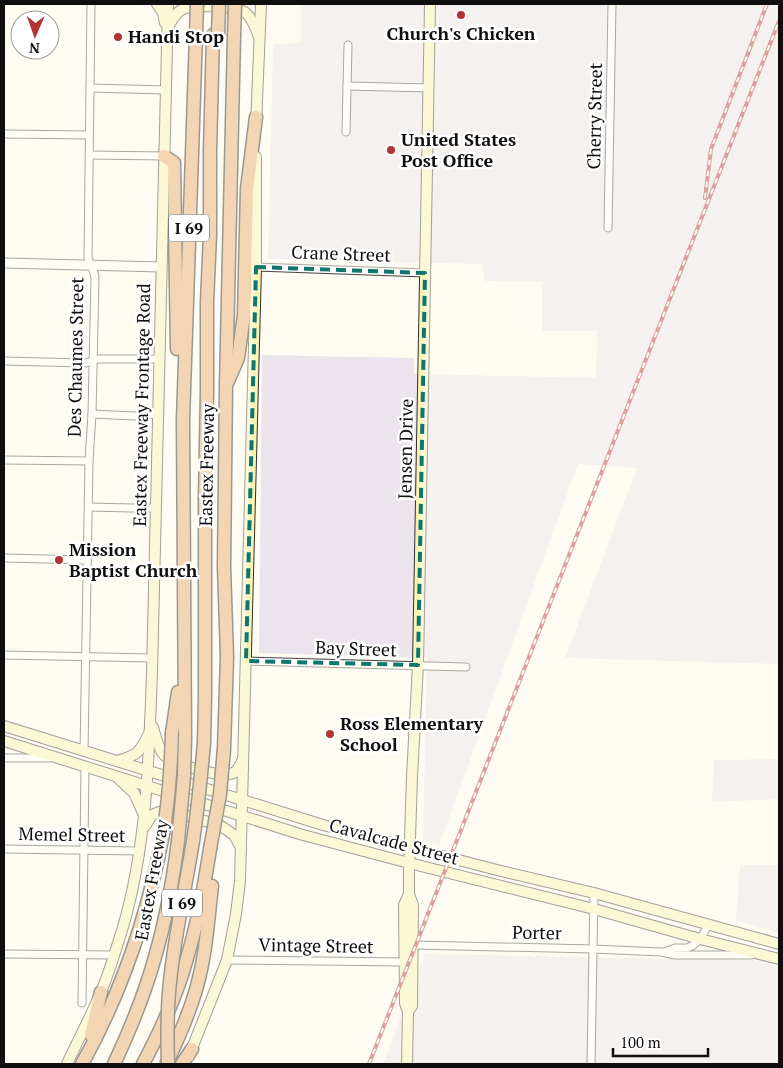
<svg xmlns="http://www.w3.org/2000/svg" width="783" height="1068" font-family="'PT Serif',serif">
<rect width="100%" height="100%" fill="#fefcf2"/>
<!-- industrial -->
<g fill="#ece4ec">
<polygon points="301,4 779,4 779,664 565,658 637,468 578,464 439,845 423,840 427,658 259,653 262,355 414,358 414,374 596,378 597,331 542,331 542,282 484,281 483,264 268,259 273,44 301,43"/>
<polygon points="779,759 779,799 712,802 714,760"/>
<polygon points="740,865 779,865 779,933 736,920"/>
<polygon points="425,954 754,960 779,967 779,1064 383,1064"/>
</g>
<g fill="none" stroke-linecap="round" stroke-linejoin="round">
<defs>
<g id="minor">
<polyline points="347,86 429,88"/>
<polyline points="90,88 166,90"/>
<polyline points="346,132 348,45"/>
<polyline points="4,134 89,135"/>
<polyline points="90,155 164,156"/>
<polyline points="608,228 612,4"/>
<polyline points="256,267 425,273"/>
<polyline points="4,361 86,363 98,359 159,359"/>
<polyline points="92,414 134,416 158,414"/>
<polyline points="4,460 89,461"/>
<polyline points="89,507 132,508 156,508"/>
<polyline points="4,558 87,560"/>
<polyline points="4,655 152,658"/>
<polyline points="246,661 466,667"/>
<path d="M84,751L89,461L92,414L95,277C94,270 90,265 88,258L91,4"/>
<polyline points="4,758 49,758"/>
<polyline points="4,849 139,851"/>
<polyline points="413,945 593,949 661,952 675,955 751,955"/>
<polyline points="664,952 675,948 687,948 692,946 700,939 709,924"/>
<polyline points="4,954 114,955"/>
<polyline points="227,960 405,962"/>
<polyline points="82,1003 85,767"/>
<polyline points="591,1064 594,893"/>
</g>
<polyline id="tertiary" points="4,263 161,267"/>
<g id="secondary">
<polyline points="157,4 163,13 165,23"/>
<path d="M168,27C172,20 176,12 183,9C194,5 237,5 246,13C252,18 256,29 259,37"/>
<polyline points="256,125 261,4"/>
<polyline points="4,726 323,825 501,871 594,893 779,944"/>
<path d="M153,727C155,735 159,751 165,756C176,764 223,780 235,772C238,770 241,763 243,759"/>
<polyline points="4,741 303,835 409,863 594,909 700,939 779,959"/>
<path d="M117,761C137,755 139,754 148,735"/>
<polyline points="119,779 134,793 143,813"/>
<polyline points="145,826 152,815 159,812 172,811 221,826 234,835 241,848"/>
<polyline points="408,1012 412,1006 413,905 409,894 409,870 412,777 418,665 430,4"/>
<polyline points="189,1056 227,960 236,914 240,881 256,267 256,157"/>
<path d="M67,1064C78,1040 91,1016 101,992C110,971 116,949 123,927C147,845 149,757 152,672L168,4"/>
<polyline points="407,1064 408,1012 405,1003 404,905 409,894"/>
</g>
<g id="motorway">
<polyline points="164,156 174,163 177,349"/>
<polyline points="228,381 238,358 244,315 247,189 256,117"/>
<polyline points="172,733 178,692"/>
<polyline points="185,737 183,420 196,35"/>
<polyline points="204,743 205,696 205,498 207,391 207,302 210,235 210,151 213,35"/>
<polyline points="224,749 227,657 224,567 226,385 234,36"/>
<polyline points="91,1035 101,992"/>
<path d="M167,1062C179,1037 190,1012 197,986C206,954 208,920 212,886"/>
<path d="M82,1064C122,992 148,914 163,834"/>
<path d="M114,1064C130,1030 145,993 155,957C166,919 173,880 178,841"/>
<path d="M143,1064C161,1030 177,995 187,958C198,922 204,886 210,849"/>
<polyline points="182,1064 192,1049"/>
</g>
</defs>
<!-- minor casing -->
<use href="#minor" stroke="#424242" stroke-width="9"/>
<!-- tertiary casing -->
<use href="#tertiary" stroke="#424242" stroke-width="11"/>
<!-- secondary casing -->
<use href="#secondary" stroke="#313131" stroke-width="12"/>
<!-- motorway casing -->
<use href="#motorway" stroke="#202020" stroke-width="15"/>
<!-- minor -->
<use href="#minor" stroke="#fff" stroke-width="7"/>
<!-- tertiary -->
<use href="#tertiary" stroke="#fff" stroke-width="9"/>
<!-- secondary -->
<use href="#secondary" stroke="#f8f3b3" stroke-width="10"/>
<!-- motorway -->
<use href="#motorway" stroke="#e7a766" stroke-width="12"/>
<defs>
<g id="rail">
<polyline points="705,198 711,149 767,4"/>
<polyline points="369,1064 779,21"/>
</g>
</defs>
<!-- rail casing -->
<use href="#rail" stroke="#b23333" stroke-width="4"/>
<!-- rail -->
<use href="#rail" stroke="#fff" stroke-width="2" stroke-dasharray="5.5" stroke-linecap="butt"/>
<defs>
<g id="motorway-bridge">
<polyline points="196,35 197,4"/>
<polyline points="218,36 219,4"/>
<polyline points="234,36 235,4"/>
<path d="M163,834C169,800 171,767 172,733"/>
<polyline points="178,841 184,776 185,737"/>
<polyline points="210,849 220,794 224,749"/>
<path d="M168,1064C167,1034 167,1003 171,973C176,929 186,885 193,841C198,808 201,776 204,743"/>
</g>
</defs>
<!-- motorway-bridge casing -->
<use href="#motorway-bridge" stroke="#202020" stroke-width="15" stroke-linecap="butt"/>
<!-- motorway-bridge -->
<use href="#motorway-bridge" stroke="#e7a766" stroke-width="12"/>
</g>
<!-- marked area -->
<path d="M0 0H783V1068H0ZM256,267L425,273L418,665L246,661Z" fill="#fefcf2" fill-opacity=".55" fill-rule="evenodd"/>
<path fill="none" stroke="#0f766e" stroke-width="4" stroke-dasharray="10 6" stroke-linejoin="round" d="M256,267L425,273L418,665L246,661Z"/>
<!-- markers -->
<g fill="#b23333" stroke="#fff" stroke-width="2">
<circle cx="461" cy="15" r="5"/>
<circle cx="118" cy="37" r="5"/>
<circle cx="391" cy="150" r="5"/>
<circle cx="59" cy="560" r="5"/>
<circle cx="330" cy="734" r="5"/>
</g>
<g text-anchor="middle" stroke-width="5" stroke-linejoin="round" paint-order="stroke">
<!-- shield labels -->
<g fill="#fff" stroke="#575757" stroke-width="1">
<rect x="169" y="214.5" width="40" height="27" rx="4"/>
<rect x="162" y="889.5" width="40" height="27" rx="4"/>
</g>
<g font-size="16" font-weight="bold" fill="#0f0f0f">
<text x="189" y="234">I 69</text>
<text x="182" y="909">I 69</text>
</g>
<!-- poi labels -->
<g font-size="18" font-weight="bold" fill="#0f0f0f" stroke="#fff" text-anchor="start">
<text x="461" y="40" text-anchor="middle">Church's Chicken</text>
<text x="128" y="43">Handi Stop</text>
<text x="401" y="146">United States<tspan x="401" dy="21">Post Office</tspan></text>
<text x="69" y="556">Mission<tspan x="69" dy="21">Baptist Church</tspan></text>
<text x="340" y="730">Ross Elementary<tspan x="340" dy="21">School</tspan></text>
</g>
<!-- street labels -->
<g font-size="18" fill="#0f0f0f" stroke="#fff">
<text transform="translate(595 116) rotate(-89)" y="6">Cherry Street</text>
<text transform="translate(341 254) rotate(2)" y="6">Crane Street</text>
<text transform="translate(76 357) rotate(-89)" y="6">Des Chaumes Street</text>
<text transform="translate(142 405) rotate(-89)" y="6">Eastex Freeway Frontage Road</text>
<text transform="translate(406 449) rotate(-89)" y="6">Jensen Drive</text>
<text transform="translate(207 465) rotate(-89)" y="6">Eastex Freeway</text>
<text transform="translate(356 649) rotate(2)" y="6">Bay Street</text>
<text transform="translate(72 835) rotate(1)" y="6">Memel Street</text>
<text transform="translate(394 842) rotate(15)" y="6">Cavalcade Street</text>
<text transform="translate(152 880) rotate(-80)" y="6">Eastex Freeway</text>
<text transform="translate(537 933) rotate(1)" y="6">Porter</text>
<text transform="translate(316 946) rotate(1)" y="6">Vintage Street</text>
</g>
</g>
<!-- border -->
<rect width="783" height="1068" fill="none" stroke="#0f0f0f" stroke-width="10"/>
<!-- north arrow -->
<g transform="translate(35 35) rotate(182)"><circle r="24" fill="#ffffff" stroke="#9f9f9f"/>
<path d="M0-4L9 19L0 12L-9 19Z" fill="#b23333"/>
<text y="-8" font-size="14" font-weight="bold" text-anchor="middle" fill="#0f0f0f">N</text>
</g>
<!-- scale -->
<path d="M613 1048v8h95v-8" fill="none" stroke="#0f0f0f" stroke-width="2.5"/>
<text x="620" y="1048" font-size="15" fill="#0f0f0f" stroke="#ffffff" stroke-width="4" paint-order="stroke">100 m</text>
</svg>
